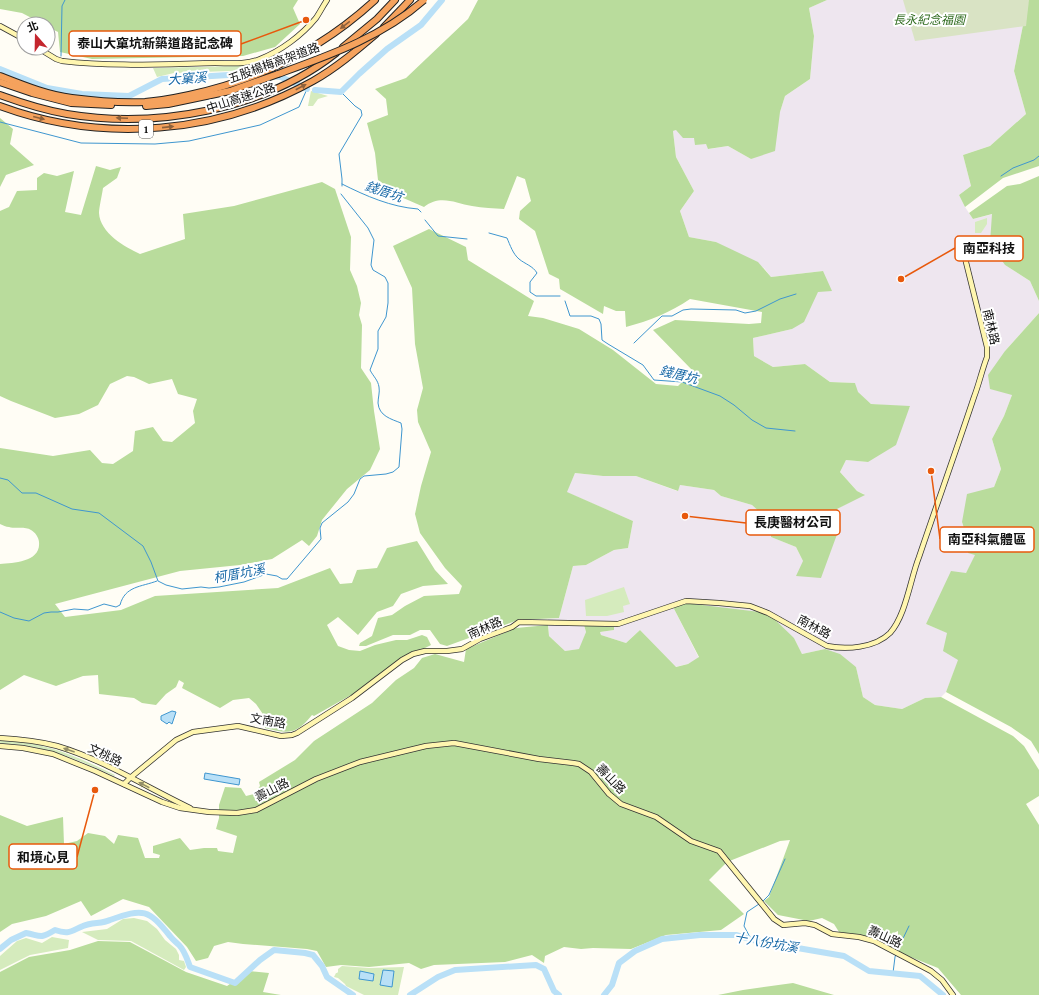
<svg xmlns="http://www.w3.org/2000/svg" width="1039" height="995" font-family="'Crimson Pro','Noto Sans TC',serif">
<rect width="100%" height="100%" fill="#fffdf5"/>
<!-- industrial -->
<polygon fill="#eee6ef" points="827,0 1025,0 1025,15 1014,71 1026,114 990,146 963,155 971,186 959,195 965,207 973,219 993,214 1005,265 1030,281 1039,301 1039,313 1005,351 1012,395 1004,416 992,439 1001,469 994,487 962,522 969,543 976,555 966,573 926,624 948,633 959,659 946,692 941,697 925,698 902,709 875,705 863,697 856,667 825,649 802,654 794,638 672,605 699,658 688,664 675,667 640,630 626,643 601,635 600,632 614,630 584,626 586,632 580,649 565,651 549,636 548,619 559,618 573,566 586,565 614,550 628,548 633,521 566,492 575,473 603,476 636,476 677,491 680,485 714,490 721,496 752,505 762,513 762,518 771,522 771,537 796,547 803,561 839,529 837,509 864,494 857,491 840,472 846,460 868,462 910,407 871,404 857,392 855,383 830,382 805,364 773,367 754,356 753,338 792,329 823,271 771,277 764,268 716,242 689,237 680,211 694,191 676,157 673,131 676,130 706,144 709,149 728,146 751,159 780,112 785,96 810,79 814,36 809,8"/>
<!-- green -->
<g fill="#d5ebbd">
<polygon points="258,63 265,68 258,70 174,73 157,77 153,68 239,66"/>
<polygon points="311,91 328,96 318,99 313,106 308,106"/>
<polygon points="987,218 987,224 981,233 975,233 975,222"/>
<polygon points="624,587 630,604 623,606 624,612 607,616 586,616 585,600"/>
<path d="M0,741C42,740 78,757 115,775L114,776C79,760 40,743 0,744Z"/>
<polygon points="134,918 147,921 157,929 165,940 176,949 179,955 179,960 184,961 186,967 184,970 131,941 98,940 82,932 107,929 123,919"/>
<polygon points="52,937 69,940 68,948 30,955 0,970 0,956 17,941 26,938 42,943"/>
<polygon points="342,966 369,968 404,967 398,995 364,995 346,986 345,984 338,978 334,977 336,973 337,973 338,972 338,969"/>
</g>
<!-- forest -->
<g fill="#b9dc9c">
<polygon points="0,0 298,0 293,8 300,24 275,47 243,56 92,59 60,52 58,32 48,27 48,24 43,24 22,13 0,9"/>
<path d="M478,0H827L809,8L814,36L810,79L785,96L780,112L775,151L751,159L728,146L708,149L706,144L695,145L694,138H683L676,130L673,131L676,157L694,191L680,211L689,237L716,242L758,262L771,277L823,271L832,291L818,292L804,322L792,329L753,338L754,356L773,367L805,364L830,382L855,383L858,392L871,404L910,406L896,445L868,462L846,460L840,472L857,491L865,495L837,509L839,529L821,578L796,576L803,561L796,547L771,537V522L761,518V513L752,505L721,496L714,490L680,485L678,491L636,476H603L575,473L567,492L633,521L628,548L614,550L586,565L573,566L559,618L518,620L447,646L440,644L430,630H420L410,635H393L366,646H359L360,643L372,636L378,618L392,615L405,606L424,596L459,594L462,586L445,568L420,533L415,514L421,486L431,452L418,422L417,410L423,388L415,344L412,288L393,246L429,229L466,247L468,260L534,301L528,316L543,318L579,329L613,350L656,384L678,386L693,371L653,330L675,320L749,324L761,323L762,312L690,299C671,312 649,321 626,327L625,311H616L604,306L603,314L560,289L559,279L549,274L535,231L519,219L520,211L531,201L525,179L517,176L504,209C494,208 483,208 472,206C455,203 440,194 424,207L401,197L378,180L375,153L367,123L388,115L386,99L375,89L406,78L468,19Z"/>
<polygon points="1025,0 1039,0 1039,166 1003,178 965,207 959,195 971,186 963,155 990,146 1026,114 1014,71 1025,15"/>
<polygon points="0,118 13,129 10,144 34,165 6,175 0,187"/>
<path d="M96,166L110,170L121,167L117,178L103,188C102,195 99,208 99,213C100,233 125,247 140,254L185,239L183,214L234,206L322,182L335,189L351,237L350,270L357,286L361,303L359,315L362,325L361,368L371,383L374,411L380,449L370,470L347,489L322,520L317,536L309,546L302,540L272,559L240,565L180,571L55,604L65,617L121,610L155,596L278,588L330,568L340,584L352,583L357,570L377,568L387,548L417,541L435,570L448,584L423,586L401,594L393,606L377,612L358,635L338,617L327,625L338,646L349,650L360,651L375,645L396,640H407L422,635L427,637L431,645L419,651L386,669L367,686L314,716L312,715C296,735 288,734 265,728L267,720L256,704L249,698L233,700L220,708L182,688L184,683L179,680L176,687L166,694L156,705L142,703L134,698L99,694L98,675L83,676L56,686L24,675L0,690V564C14,563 41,562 39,542C39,538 35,532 31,530C25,526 16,529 9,527C6,527 3,525 0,524V448L53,456L90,450L102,463L113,464L133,451L135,431L153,427L163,441L172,442L195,423L193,411L197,399L178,394L172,379L149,384L134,377L127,376L110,384L98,405L79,414L55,418L11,401L0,396V211L9,207L17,191L37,190V178L44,173L57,176L74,171L65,212L81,215Z"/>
<polygon points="1039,176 1039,301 1030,281 1005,265 990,243 992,214 973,219 969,213 1007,186 1020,184"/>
<polygon points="1039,313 1039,754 1031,741 1011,727 946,692 958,660 943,651 947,633 926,624 951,571 966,573 975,555 968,553 969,543 962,522 967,494 994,487 1001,469 992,439 1004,416 1012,395 990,389 988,375 1005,351"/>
<polygon points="677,602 768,613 794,638 802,654 825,649 840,654 856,667 863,697 875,705 902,709 925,698 941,697 1013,736 1024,746 1039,770 1039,796 1026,804 1039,825 1039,995 961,995 938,968 898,952 898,931 879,940 839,932 834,924 822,918 809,921 778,915 764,901 769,897 790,840 780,841 727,862 709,880 744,914 721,930 666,935 631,949 593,948 581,949 564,947 545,956 544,963 532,955 505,962 434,965 421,969 409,963 369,967 341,965 326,967 317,951 307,949 243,944 228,942 214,946 208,958 196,961 187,947 149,907 123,899 91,916 81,901 46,916 12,924 0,932 0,815 27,826 63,817 64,844 77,841 88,833 105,836 114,844 118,835 138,838 145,858 159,858 160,855 153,853 153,846 180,838 190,850 204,848 217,848 218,851 233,853 237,836 216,829 219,818 219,805 225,787 241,788 246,796 254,794 260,786 259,782 295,760 314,741 372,703 396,680 414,668 422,658 435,654 464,662 466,649 516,628 548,625 549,636 565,651 579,649 586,632 584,625 614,627 614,630 600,632 601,635 626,643 640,630 676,667 688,664 699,657 672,605"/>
<polygon points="98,941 130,942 186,972 227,986 249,971 269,973 263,992 281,995 0,995 0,972 29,957 70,950"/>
<polygon points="793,983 834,995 718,995 743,990"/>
</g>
<!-- cemetery -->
<polygon fill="#d9e3c4" points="903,0 1029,0 1026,26 915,41"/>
<!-- water -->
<g fill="#b9e0f7" stroke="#3f96cf">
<polygon points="172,711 176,712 172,724 169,722 167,724 161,720 161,716"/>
<polygon points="205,773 240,779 239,785 204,779"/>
<polygon points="383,970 394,971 392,987 380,985"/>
<polygon points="360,971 374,974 373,981 359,979"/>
</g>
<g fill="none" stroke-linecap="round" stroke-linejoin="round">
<!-- stream -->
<g stroke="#3f96cf" stroke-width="1">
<polyline points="61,56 62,6 65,0"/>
<polyline points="341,92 355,106 361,110 362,115 339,154 342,179 342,186"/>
<polyline points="0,122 81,143 155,144 189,141 260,125 299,107 307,89"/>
<polyline points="1001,176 1013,168 1034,160 1039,156"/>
<path d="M342,184C366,196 391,207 418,209L421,212"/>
<polyline points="425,220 438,236 467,239"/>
<path d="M489,233L507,238C510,245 513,254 519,259C525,264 533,266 537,273L530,282V292L536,296H560"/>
<polyline points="565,301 570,316 591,316 599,319 601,324 602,340 608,344 643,365 654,380 682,382 720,396 734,405 752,420 766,428 795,431"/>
<polyline points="634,343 662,316 672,316 683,310 691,309 736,310 745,313 756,311 780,299 796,294"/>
<path d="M0,478L8,480L22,493H36L72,509L99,513L143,546L151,562L158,581L166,585L182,589L201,587L209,588L219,587L244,582L266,574L277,576L282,579H287L321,539L320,528L322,523L348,502L354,494L360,479L364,476L386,474L393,472L399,467L402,429L401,423C391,419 379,416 378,403C378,398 380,392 379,387C378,380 373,376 370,370L378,349V331L386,317L388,303V283L385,277L373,270L371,265L374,240L368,228L341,194"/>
<path d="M0,612L14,618L29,621L44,613L51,612H58L74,609L88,610L104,604L116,607L120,605C125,586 141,587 157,581"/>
<polyline points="763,901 769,895 785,859"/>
<polyline points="751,939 744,926 747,912 759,904"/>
<polyline points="897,951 909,926"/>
<polyline points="893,973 895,957 896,954"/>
</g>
<!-- river -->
<g stroke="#b9e0f7" stroke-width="6">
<polyline points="0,69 47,88 82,94 129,96 162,79 245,74 281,77 307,89"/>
<polyline points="315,90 341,92 359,74 387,49 421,25 442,0"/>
<path d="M0,949L11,940L26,933C42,936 40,939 55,930C69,935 71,931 83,926C92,922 102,924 110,920C144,908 148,909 170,936C173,940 176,942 179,945C185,951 187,959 190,967L235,983L260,960L274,950L305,953L313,955L322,966L327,977L353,995"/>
<polyline points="410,995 438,977 455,970 536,965 544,969 554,991 559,995"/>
<polyline points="604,995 612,985 619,963 635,951 662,939 700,935 736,935 757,941 844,956 869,971 920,976 943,995"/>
</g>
<defs>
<g id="secondary">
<polyline points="0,26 24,39"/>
<path d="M38,48L56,59L62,61C113,67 164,64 215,63C230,63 245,65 260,59C281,51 302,35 316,18C320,12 323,6 327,0"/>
<path d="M0,738C19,739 38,741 57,746C104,760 146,787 190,808"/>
<polyline points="0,746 23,748 53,754 95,771 162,802 180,808 209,812 237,813 256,810 316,779 360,762 426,746 454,743 539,759 573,763 579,764 591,772 609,794 621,804 656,817 691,841 719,851 774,919 783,925 805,923 815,925 832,934 859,937 874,941 931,971 942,980 953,995"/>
<path d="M124,784L130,778L176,740L193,732L238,726L281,736L292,735L297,733L352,698L402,660L413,654L425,651H447L462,649L480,639L512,627L519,622L618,624L686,601L719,603L750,606L768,613L827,646C846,650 875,648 890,633C906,615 910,580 919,557C937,504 956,451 974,397C979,384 982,370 987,357V347L961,242"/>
</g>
<g id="highway">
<polyline points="384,27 410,0"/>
<polyline points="343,47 377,19 395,0"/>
<path d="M0,76C23,85 47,95 72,98C95,101 121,103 145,102C160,101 175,98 189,95C259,80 323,48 375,0"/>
<polyline points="0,82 32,93 71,103 111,105"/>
<path d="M0,95C22,103 44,110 67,114C156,129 264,110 336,53"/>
<path d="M0,106C103,144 218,134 313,81C336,68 356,51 376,34"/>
<polyline points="146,106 168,104 230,91 278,74"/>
</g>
</defs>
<!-- secondary casing -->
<use href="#secondary" stroke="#333" stroke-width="6"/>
<!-- highway casing -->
<use href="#highway" stroke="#222" stroke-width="8"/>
<!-- secondary -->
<use href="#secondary" stroke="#fff6b0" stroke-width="4.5"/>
<!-- highway -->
<use href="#highway" stroke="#f5a25d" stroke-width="6"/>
<defs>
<path id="highway-bridge" d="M278,74C330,55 382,37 424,0"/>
</defs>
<!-- highway-bridge casing -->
<use href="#highway-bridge" stroke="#222" stroke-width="8" stroke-linecap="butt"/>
<!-- highway-bridge -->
<use href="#highway-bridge" stroke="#f5a25d" stroke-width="6"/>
</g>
<!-- one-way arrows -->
<defs><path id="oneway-solid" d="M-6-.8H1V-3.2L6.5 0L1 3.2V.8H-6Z"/></defs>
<g fill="#8e613b">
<use href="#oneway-solid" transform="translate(345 25) rotate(143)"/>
<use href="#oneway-solid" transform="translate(301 87) rotate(-28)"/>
<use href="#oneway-solid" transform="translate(39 118) rotate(14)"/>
<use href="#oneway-solid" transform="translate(122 118) rotate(-177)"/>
<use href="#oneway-solid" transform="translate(168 127) rotate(-6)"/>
</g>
<g fill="#948f68">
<use href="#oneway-solid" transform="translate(69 750) rotate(-161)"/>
<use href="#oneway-solid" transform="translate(144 785) rotate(-153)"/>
</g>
<g text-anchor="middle" stroke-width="4" stroke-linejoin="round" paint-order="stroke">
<!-- shield labels -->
<rect fill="#fff" stroke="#585858" stroke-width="1" x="139" y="120" width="14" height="18" rx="3"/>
<g font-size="11" font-weight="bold" fill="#111">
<text x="146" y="133">1</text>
</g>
<!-- park labels -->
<g font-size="12" font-style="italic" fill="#2f6b1f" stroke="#fff">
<text x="929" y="24">長永紀念福園</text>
</g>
<!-- street labels -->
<g font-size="12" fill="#111" stroke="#fff">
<text transform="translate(274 63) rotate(-20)" y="4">五股楊梅高架道路</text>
<text transform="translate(241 98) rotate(-18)" y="4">中山高速公路</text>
<text transform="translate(991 327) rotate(77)" y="4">南林路</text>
<text transform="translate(814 627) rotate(28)" y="4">南林路</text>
<text transform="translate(485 628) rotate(-24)" y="4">南林路</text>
<text transform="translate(268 721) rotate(10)" y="4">文南路</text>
<text transform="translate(105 755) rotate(25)" y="4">文桃路</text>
<text transform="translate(611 779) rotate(46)" y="4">壽山路</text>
<text transform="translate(272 790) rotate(-27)" y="4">壽山路</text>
<text transform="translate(885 937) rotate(24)" y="4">壽山路</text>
</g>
<!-- water labels -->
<g font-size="13" font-style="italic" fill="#1768a6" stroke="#fff">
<text transform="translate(187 78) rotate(-4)" y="5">大窠溪</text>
<text transform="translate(384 191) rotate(19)" y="5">錢厝坑</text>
<text transform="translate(679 374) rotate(14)" y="5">錢厝坑</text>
<text transform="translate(239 573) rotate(-11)" y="5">柯厝坑溪</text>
<text transform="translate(766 942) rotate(10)" y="5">十八份坑溪</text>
</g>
</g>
<!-- callouts -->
<path fill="none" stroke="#e8590c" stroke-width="1.5" d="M306 20L241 44M901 279L955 248M685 516L746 523M931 471L940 539M95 790L77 857"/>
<g fill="#e8590c" stroke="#fff" stroke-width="1.5">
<circle cx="306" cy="20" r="4"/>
<circle cx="901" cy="279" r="4"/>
<circle cx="685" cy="516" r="4"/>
<circle cx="931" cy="471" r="4"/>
<circle cx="95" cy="790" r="4"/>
</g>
<g fill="#fff" stroke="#e8590c" stroke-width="1.5">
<rect x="69" y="31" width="172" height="25" rx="4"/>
<rect x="955" y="236" width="68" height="25" rx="4"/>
<rect x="746" y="510" width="94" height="25" rx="4"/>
<rect x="940" y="527" width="94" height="25" rx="4"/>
<rect x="9" y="844" width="68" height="25" rx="4"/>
</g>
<g font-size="13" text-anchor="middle" font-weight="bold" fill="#111">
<text x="155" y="48">泰山大窠坑新築道路記念碑</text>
<text x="989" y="253">南亞科技</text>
<text x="793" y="527">長庚醫材公司</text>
<text x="987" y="544">南亞科氣體區</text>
<text x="43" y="862">和境心見</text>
</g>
<!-- north arrow -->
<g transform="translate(36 36) rotate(340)"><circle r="19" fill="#ffffff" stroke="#a0a0a0"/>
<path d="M0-3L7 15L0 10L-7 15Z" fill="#c4262e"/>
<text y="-6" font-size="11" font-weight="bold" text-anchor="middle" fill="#111111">北</text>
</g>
</svg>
